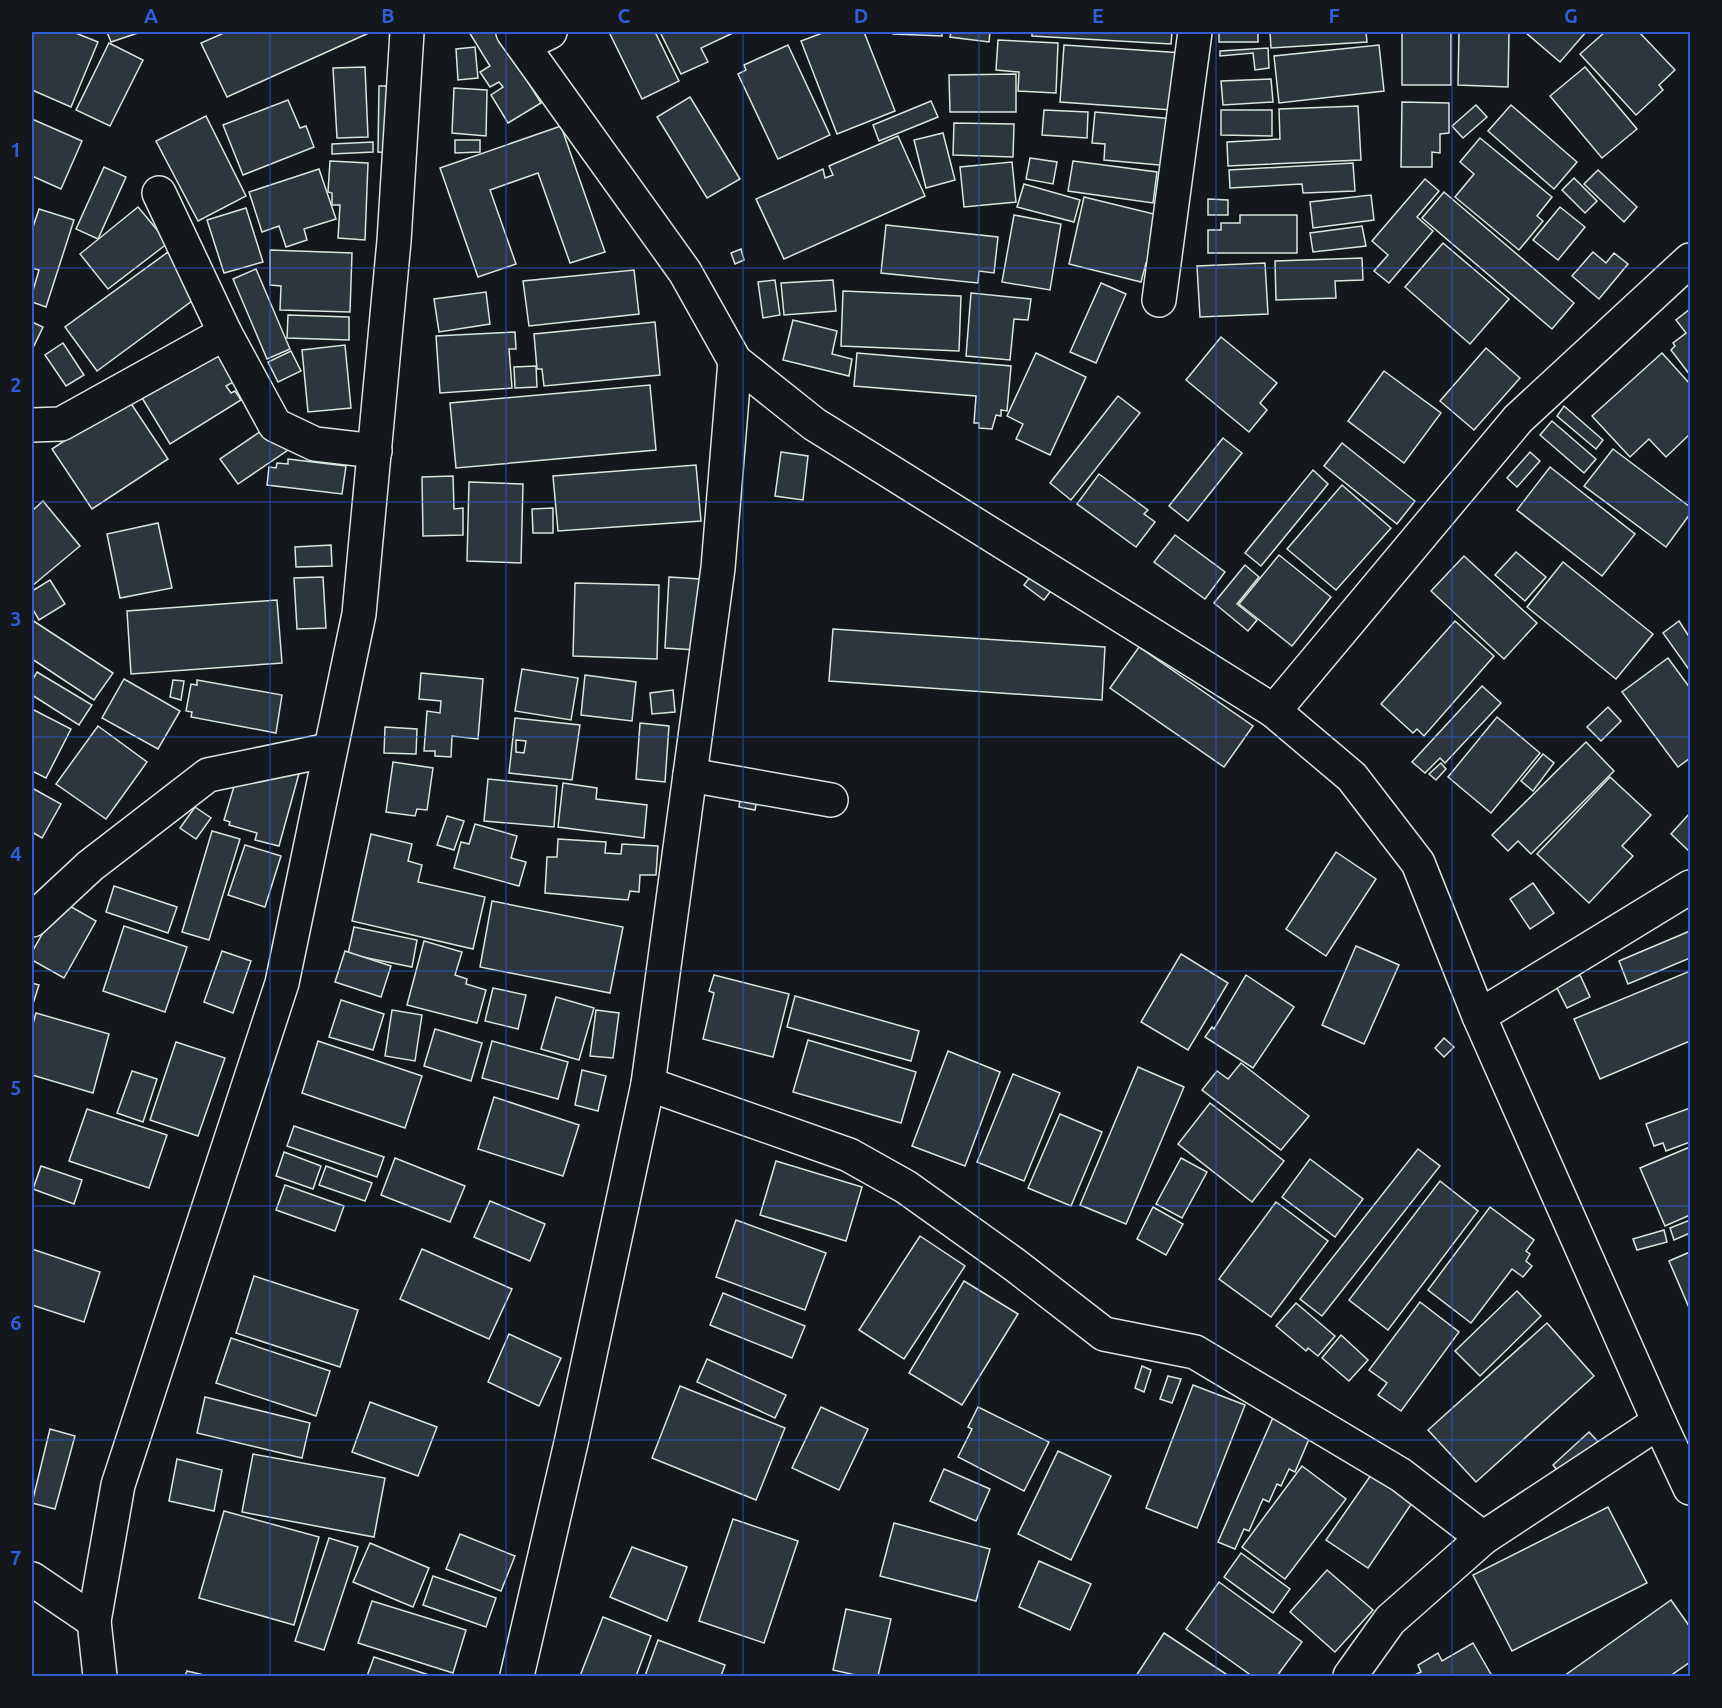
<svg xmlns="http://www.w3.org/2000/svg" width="1722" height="1708" font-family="Ubuntu,sans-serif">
<rect width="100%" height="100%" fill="#14181c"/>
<!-- building -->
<g fill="#2c363c" stroke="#d8e6dc" stroke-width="1.5" fill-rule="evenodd">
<polygon points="32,32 73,32 98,42 71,107 32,90"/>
<polygon points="107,32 141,32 111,42"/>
<polygon points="226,32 371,32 227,97 201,43"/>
<polygon points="469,32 497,32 541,103 508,123 491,95 503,87 499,82 490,87 480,72 490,66"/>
<polygon points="609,32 655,32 679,81 642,99"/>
<polygon points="660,32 735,32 701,48 708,62 681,74"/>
<polygon points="825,32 864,32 895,111 837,134 801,41"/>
<polygon points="893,32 942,32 942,36 893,34"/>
<polygon points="951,32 990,32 989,42 950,37"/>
<polygon points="1032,32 1172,32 1171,44 1032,36"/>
<rect x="1219" y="32" width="39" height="10"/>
<polygon points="1270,32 1366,32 1367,42 1271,48"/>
<rect x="1402" y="32" width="49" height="53"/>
<polygon points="1459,32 1509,32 1508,87 1458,85"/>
<polygon points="1525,32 1586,32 1560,62"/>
<polygon points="1605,32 1639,32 1675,70 1659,85 1663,90 1636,115 1580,54"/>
<polygon points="998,40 1058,43 1056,93 1018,91 1019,72 996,70"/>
<polygon points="109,43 143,60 110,126 76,110"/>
<polygon points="788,45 830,135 778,159 738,74 746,70 744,65"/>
<polygon points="1064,45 1183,53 1172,110 1060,102"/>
<polygon points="1379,45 1384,91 1279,103 1274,56"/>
<polygon points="475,47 478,78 458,80 456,49"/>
<polygon points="1268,48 1269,68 1255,70 1253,53 1220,56 1220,51"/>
<polygon points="365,67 368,137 337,138 333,68"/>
<polygon points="1585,67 1637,129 1602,158 1550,96"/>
<polygon points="1016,74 1016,112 950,112 949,75"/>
<polygon points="1271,79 1273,102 1223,105 1221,81"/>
<polygon points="379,86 396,86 396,153 378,152"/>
<polygon points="454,88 487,90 486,136 452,133"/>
<polygon points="690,97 740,179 707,198 657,117"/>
<polygon points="288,100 300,128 306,126 314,147 243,175 223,125"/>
<polygon points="931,101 938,117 879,141 873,125"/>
<polygon points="1402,102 1449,103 1449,133 1440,134 1440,153 1432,152 1432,167 1401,167"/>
<polygon points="1476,105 1487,117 1463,138 1452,126"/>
<polygon points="1511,105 1577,162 1554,189 1488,131"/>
<polygon points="1358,106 1361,160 1228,166 1227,142 1280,139 1279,109"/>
<polygon points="1044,110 1088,112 1087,138 1042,135"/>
<polygon points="1221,110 1272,110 1272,136 1221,135"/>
<polygon points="1095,112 1174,119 1170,166 1104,160 1105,144 1092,143"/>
<polygon points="206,116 246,196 198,221 156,141"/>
<polygon points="32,119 82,141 61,189 32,176"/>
<polygon points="954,123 1014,124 1013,157 953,155"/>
<polygon points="561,126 605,252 570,263 538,173 490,190 516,264 478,277 440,168"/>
<polygon points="943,133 955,180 926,188 914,140"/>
<polygon points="898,136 925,196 784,259 756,199 823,169 825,178 833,175 829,166"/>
<polygon points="1480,138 1552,197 1537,216 1543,221 1519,250 1455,197 1474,174 1460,162"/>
<polygon points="455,140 480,140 480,152 455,153"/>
<polygon points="373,142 373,152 332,154 332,144"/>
<polygon points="1030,158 1057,162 1053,184 1026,179"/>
<polygon points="330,161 368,163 365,240 338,238 340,205 332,205 332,193 328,192"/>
<polygon points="1073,161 1157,172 1153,203 1068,191"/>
<polygon points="1012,162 1016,202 964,207 960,167"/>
<polygon points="1353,163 1355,191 1303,193 1302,184 1230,188 1229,170"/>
<polygon points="104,167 126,177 98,239 76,229"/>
<polygon points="319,169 336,219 304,229 307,240 286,247 279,226 262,232 249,192"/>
<polygon points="1598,170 1637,207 1624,222 1584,184"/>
<polygon points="1574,178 1597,201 1585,213 1562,190"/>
<polygon points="1425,179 1439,191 1417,217 1433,231 1389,283 1374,271 1388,255 1372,241"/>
<polygon points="1024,184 1080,200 1074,222 1017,207"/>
<polygon points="1444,192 1574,303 1552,329 1422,218"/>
<polygon points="1371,195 1374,220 1313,228 1310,202"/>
<polygon points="1084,197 1162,216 1151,264 1146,263 1141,282 1069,264"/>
<polygon points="1208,199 1228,200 1228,215 1208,215"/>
<polygon points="138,207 168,243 108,289 80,254"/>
<polygon points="1560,207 1585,227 1558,260 1533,240"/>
<polygon points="246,208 263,262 224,273 207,220"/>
<polygon points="39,209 74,220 46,307 32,302 32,294 39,270 32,268 32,230"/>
<polygon points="1014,215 1061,224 1050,290 1002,282"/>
<polygon points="1240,215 1297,215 1297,253 1208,253 1208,230 1221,230 1221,223 1240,223"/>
<polygon points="886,225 998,237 994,273 979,271 978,283 881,273"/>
<polygon points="1362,226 1366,246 1313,252 1310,233"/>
<polygon points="1443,243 1509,299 1470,344 1405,287"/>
<polygon points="741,249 744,260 735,264 731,253"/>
<polygon points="270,250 352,253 350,312 280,310 281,286 270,285"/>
<polygon points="168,252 200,295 97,371 65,327"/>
<polygon points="1593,252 1606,263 1614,253 1628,264 1599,299 1572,276"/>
<polygon points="1362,258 1363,280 1335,281 1336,298 1276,300 1275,261"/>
<polygon points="1265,263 1268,314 1200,317 1197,266"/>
<polygon points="256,269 290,349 267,359 233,279"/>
<polygon points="634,270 639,314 529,326 523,281"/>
<polygon points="775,280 780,315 763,318 758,282"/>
<polygon points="833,280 836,311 784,315 781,283"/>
<polygon points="1101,283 1126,294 1096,363 1070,352"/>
<polygon points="843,291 961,296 959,351 841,346"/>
<polygon points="486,292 490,324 439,332 434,299"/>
<polygon points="971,293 1031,299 1028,320 1014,319 1010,360 966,356"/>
<polygon points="1690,309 1690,375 1671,350 1675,346 1673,343 1686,333 1676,320"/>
<polygon points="288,315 349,317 349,340 287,338"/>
<polygon points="793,320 837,331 832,354 852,359 849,376 783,360"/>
<polygon points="32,322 43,327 32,350"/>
<polygon points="655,322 660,375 544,386 542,369 537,369 534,334"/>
<polygon points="515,332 516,349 509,349 512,388 440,393 436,336"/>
<polygon points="1221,337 1277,383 1260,403 1267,410 1249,432 1186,380"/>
<polygon points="63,343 84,375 66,386 45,355"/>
<polygon points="345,345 351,408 308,412 302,350"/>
<polygon points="213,347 235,381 226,386 231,393 235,391 241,400 170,444 139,393"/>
<polygon points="1486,348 1520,378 1474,430 1440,401"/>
<polygon points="291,351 301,371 278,382 268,362"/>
<polygon points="857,353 1011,366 1007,411 1001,410 1001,416 996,415 992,429 979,428 979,423 974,423 976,396 854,386"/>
<polygon points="1036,353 1086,377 1050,455 1016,439 1023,424 1007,416"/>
<polygon points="1662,353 1690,384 1690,434 1666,457 1649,439 1630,457 1592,416"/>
<polygon points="536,366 537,387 515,388 514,367"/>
<polygon points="1384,371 1441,413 1404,463 1348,421"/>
<polygon points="650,385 656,450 456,468 450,403"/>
<polygon points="1118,396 1140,413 1071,500 1050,483"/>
<polygon points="128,399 168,459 92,509 52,449"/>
<polygon points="1564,406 1603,440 1596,449 1557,416"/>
<polygon points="1552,421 1596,459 1584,473 1540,435"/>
<polygon points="270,425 288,450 238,484 220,459"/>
<polygon points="1223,438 1242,453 1188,521 1169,506"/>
<polygon points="1342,443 1415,501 1397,524 1324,466"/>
<polygon points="1613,449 1690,507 1690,514 1666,547 1584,486"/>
<polygon points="781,452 808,456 803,500 775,496"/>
<polygon points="1530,452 1540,461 1517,487 1507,478"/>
<polygon points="288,459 346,466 342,494 267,485 269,467 276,468 277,463 288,464"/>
<polygon points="696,465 701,521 558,531 553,476"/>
<polygon points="1550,467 1635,534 1602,576 1517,510"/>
<polygon points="1313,470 1328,484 1261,566 1245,553"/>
<polygon points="1099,474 1148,510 1144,514 1155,522 1136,547 1077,504"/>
<polygon points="453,476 454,509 463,508 463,535 423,536 422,477"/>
<polygon points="469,482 523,484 521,563 467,561"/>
<polygon points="1342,485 1391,528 1336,590 1287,549"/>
<polygon points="43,501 80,546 32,586 32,511"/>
<polygon points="553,508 553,533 533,533 532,509"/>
<polygon points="158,523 172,588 120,598 107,534"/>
<polygon points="1175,535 1225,572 1205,599 1154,562"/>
<polygon points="331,545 332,566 296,567 295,547"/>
<polygon points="1516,552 1546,577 1525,601 1495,575"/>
<polygon points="1279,555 1331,597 1292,646 1239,604"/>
<polygon points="1464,556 1537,623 1504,659 1431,591"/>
<polygon points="1563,562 1653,634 1616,679 1527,607"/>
<polygon points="1245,565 1259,577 1237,604 1257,620 1248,631 1214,603"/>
<polygon points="1033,573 1053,588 1044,600 1024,585"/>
<polygon points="323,577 326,628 297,629 294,578"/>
<polygon points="669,577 700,579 697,650 665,648"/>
<polygon points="50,580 65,604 39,620 32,608 32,591"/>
<polygon points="575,583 659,585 657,659 573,656"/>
<polygon points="277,600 282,663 131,674 127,611"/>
<polygon points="32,620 113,673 94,700 32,659"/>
<polygon points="1455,621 1494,656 1424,736 1417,729 1413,733 1381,704"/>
<polygon points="1679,621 1690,638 1690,671 1663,633"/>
<polygon points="833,629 1105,647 1102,700 829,681"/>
<polygon points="1139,647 1253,726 1224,767 1110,688"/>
<polygon points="1668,658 1690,688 1690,758 1678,767 1622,692"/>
<polygon points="522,669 578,678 571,720 515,711"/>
<polygon points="37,672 92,705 79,725 32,695 32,681"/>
<polygon points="421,673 483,679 478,739 452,736 451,757 435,756 435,751 424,751 427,711 440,713 441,701 419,699"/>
<polygon points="585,675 636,682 632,721 581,715"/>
<polygon points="124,679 180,711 158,749 102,718"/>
<polygon points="173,680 184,681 181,700 170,697"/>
<polygon points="197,680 282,695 276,733 191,717 192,712 186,711 191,684 197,685"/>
<polygon points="1482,686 1501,703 1445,763 1440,758 1425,773 1412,762"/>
<polygon points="673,690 675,712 652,714 650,693"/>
<polygon points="1608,707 1621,721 1601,741 1587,727"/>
<polygon points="32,709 71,729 46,778 32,771"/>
<polygon points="1497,717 1540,753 1491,813 1448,777"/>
<path d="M515,718L580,725L572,780L509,773ZM516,740L526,741L524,753L516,752Z"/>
<polygon points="640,723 669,726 665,782 636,779"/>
<polygon points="98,726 147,762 106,819 56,784"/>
<polygon points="385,727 417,729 416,754 384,753"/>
<polygon points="1586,742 1614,771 1531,854 1518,841 1508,851 1492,835"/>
<polygon points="1543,754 1554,763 1533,791 1521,781"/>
<polygon points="393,762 433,768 427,810 417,809 415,816 386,812"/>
<polygon points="1441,763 1446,769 1436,780 1429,774"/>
<polygon points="263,770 300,770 279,846 255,840 257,833 229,825 230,822 224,820 235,783 240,785 242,777 259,782"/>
<polygon points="1610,777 1651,815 1622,846 1633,856 1589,903 1537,854"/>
<polygon points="488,779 557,786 554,827 484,821"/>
<polygon points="563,783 597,788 596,799 647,805 644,838 558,827"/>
<polygon points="742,785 759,788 755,810 739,807"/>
<polygon points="32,788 61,804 42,838 32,832"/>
<polygon points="195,807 211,818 196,839 180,828"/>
<polygon points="1690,813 1690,852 1671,834"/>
<polygon points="447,816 464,821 454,850 437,845"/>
<polygon points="475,824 517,836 511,858 526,862 519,886 454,868 461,842 469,844"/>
<polygon points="212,831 240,839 209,940 182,932"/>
<polygon points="371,834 412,844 408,861 422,865 418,882 485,897 473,949 352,921"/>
<polygon points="558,839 606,842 605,853 621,854 622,844 658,846 656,875 640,875 639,892 630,891 628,900 545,893 547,857 557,857"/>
<polygon points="245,845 281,856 265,907 228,895"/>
<polygon points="1336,852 1376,879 1326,956 1286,929"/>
<polygon points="1533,883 1554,913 1530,929 1510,899"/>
<polygon points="114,886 177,907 168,933 106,912"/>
<polygon points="61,901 96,921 64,978 32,960 32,952"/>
<polygon points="492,901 623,927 610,993 480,967"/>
<polygon points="124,926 187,947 165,1012 103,991"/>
<polygon points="354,927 417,940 412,967 348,954"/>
<polygon points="1690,931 1690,958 1628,984 1619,961"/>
<polygon points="424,941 462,952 455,975 467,979 466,984 486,990 477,1023 407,1005"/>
<polygon points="1356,946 1399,965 1364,1044 1322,1025"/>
<polygon points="222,951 251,961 233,1013 204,1002"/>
<polygon points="345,951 391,966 381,997 335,982"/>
<polygon points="1181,954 1228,983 1188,1050 1141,1022"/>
<polygon points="1690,971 1690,1041 1600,1079 1574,1019"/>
<polygon points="714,975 789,994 773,1057 703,1039 714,993 709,991"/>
<polygon points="1246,975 1294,1007 1253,1068 1205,1037 1212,1027 1214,1029"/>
<polygon points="1580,975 1590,997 1567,1008 1556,986"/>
<polygon points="32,983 39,985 32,1007"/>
<polygon points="493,988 526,995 518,1029 485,1021"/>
<polygon points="795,996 919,1031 911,1061 787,1027"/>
<polygon points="556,997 594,1008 579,1060 541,1049"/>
<polygon points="341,1000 384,1014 373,1050 329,1037"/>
<polygon points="392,1010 422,1015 415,1061 385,1056"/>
<polygon points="596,1010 619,1013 613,1058 590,1056"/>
<polygon points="36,1013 109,1034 93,1093 32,1075 32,1027"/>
<polygon points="435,1029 482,1043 471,1081 424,1066"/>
<polygon points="1444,1038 1454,1047 1444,1057 1435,1048"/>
<polygon points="808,1040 916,1072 901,1123 793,1092"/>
<polygon points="318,1041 422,1076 405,1128 302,1093"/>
<polygon points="492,1041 568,1062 558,1099 482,1078"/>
<polygon points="176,1042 225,1058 198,1136 150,1120"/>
<polygon points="948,1051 1000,1072 965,1166 912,1146"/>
<polygon points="1241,1063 1309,1116 1281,1150 1202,1090 1217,1071 1228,1079"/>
<polygon points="1138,1067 1184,1087 1126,1224 1080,1205"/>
<polygon points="582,1070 606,1076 598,1111 575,1105"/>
<polygon points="132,1071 157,1079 143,1122 117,1113"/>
<polygon points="1013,1074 1060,1093 1024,1181 977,1162"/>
<polygon points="494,1097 579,1125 563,1176 478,1149"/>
<polygon points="1210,1103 1284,1161 1252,1202 1178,1144"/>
<polygon points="1690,1108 1690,1142 1666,1151 1663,1143 1654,1146 1646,1124"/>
<polygon points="87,1109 167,1135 149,1188 69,1161"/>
<polygon points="1060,1114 1102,1132 1071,1206 1028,1188"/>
<polygon points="294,1126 384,1157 377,1177 287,1146"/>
<polygon points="1690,1147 1690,1215 1665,1226 1640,1168"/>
<polygon points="1418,1149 1440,1166 1322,1316 1300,1299"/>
<polygon points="284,1152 321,1166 313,1189 276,1176"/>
<polygon points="395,1158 465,1186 450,1222 381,1195"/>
<polygon points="1181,1158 1207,1172 1182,1218 1156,1204"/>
<polygon points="1310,1159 1363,1199 1335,1237 1282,1197"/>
<polygon points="776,1161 862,1187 846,1241 760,1215"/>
<polygon points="41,1166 82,1180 74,1204 33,1189"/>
<polygon points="326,1166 372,1183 365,1201 319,1185"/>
<polygon points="1440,1181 1478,1211 1388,1330 1349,1300"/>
<polygon points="285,1185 344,1206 335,1231 276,1210"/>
<polygon points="490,1201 545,1224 530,1261 474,1237"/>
<polygon points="1276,1202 1328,1241 1271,1317 1219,1279"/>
<polygon points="1153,1207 1183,1224 1166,1255 1137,1239"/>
<polygon points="1490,1207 1534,1240 1526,1251 1530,1254 1526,1261 1532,1266 1523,1277 1512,1269 1471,1323 1428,1290"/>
<polygon points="736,1220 826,1253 805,1310 716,1277"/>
<polygon points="1690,1220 1690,1233 1674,1240 1670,1228"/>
<polygon points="1664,1230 1667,1242 1637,1250 1633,1239"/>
<polygon points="920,1236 965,1266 904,1359 859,1330"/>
<polygon points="32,1249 100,1272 84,1322 32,1305"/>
<polygon points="422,1249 512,1289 489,1339 400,1299"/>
<polygon points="1690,1252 1690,1310 1669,1261"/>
<polygon points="254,1276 358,1310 340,1367 236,1333"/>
<polygon points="964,1281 1018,1314 962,1405 909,1373"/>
<polygon points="1517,1291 1541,1316 1480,1376 1455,1351"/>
<polygon points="723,1293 805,1326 792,1358 710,1325"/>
<polygon points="1420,1302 1459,1332 1401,1411 1378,1395 1387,1383 1369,1370"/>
<polygon points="1296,1303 1335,1336 1318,1356 1308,1348 1306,1351 1276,1326"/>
<polygon points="1547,1323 1594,1376 1476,1482 1428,1430"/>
<polygon points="509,1334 561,1358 539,1406 488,1382"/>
<polygon points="1341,1335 1368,1360 1349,1381 1322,1358"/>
<polygon points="231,1338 330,1371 316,1416 216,1383"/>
<polygon points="707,1359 786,1395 775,1418 697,1382"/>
<polygon points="1142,1366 1151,1370 1144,1392 1135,1388"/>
<polygon points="1168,1376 1181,1379 1172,1403 1160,1399"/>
<polygon points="1193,1385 1245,1405 1197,1528 1146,1508"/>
<polygon points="680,1386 785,1428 756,1500 652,1458"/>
<polygon points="205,1397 310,1423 302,1458 197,1433"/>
<polygon points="370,1402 437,1427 418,1476 352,1452"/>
<polygon points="821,1407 868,1429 839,1490 792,1468"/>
<polygon points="978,1407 1049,1442 1024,1491 958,1457 972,1429 968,1427"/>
<polygon points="1275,1413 1294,1421 1290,1429 1309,1439 1295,1472 1289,1469 1281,1486 1277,1484 1269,1502 1263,1499 1249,1531 1244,1529 1235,1549 1218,1542"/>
<polygon points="50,1429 75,1436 55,1509 32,1503"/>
<polygon points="1589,1432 1602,1446 1565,1479 1553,1465"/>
<polygon points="1058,1451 1111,1476 1071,1560 1018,1534"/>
<polygon points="253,1454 385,1478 374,1537 242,1512"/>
<polygon points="177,1459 222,1470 214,1511 169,1501"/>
<polygon points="1302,1466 1346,1499 1285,1579 1242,1547"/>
<polygon points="944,1469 990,1489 976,1521 930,1501"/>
<polygon points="1371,1475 1412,1503 1368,1568 1326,1540"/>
<polygon points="1608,1507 1647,1583 1512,1651 1473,1575"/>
<polygon points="224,1511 319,1537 294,1625 199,1598"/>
<polygon points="733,1519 798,1541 764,1643 699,1621"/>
<polygon points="894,1523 990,1549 976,1601 880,1576"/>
<polygon points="460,1534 515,1556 501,1591 446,1569"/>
<polygon points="329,1538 358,1547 324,1650 295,1641"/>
<polygon points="370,1543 429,1568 413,1607 353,1582"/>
<polygon points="632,1547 687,1567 667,1621 610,1597"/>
<polygon points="1241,1553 1290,1589 1273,1613 1224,1577"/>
<polygon points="1039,1561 1091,1584 1070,1630 1019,1607"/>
<polygon points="1327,1570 1373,1610 1335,1652 1290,1612"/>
<polygon points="433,1576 496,1598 486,1627 423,1605"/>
<polygon points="1219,1582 1302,1642 1277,1676 1252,1676 1186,1629"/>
<polygon points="1671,1600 1690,1627 1690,1662 1670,1676 1564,1676"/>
<polygon points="372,1601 466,1630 453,1673 358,1643"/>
<polygon points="846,1609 891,1619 878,1676 860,1676 833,1670"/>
<polygon points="603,1617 651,1636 636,1676 580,1676"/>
<polygon points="1164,1633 1229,1676 1136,1676"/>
<polygon points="658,1640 725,1665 721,1676 645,1676"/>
<polygon points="1473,1643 1492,1676 1413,1676 1421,1672 1418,1665 1438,1653 1442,1661"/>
<polygon points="374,1657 432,1676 367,1676"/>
<polygon points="187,1671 208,1676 185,1676"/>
</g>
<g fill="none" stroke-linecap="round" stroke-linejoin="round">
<defs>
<g id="minor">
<polyline points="513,32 685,272 735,361 814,424 1274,711 1352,777 1418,863 1479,1016 1659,1422 1690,1488"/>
<polyline points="523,45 550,32"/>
<polyline points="159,193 225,333 275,425 315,444 375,451"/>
<polyline points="1159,300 1195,32"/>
<polyline points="32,425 61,424 225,333"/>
<polyline points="1274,711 1518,419 1690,260"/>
<polyline points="690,775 831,800"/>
<polyline points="32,920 90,866 208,775 329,750"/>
<polyline points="1479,1016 1690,887"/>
<polyline points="648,1084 849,1155 906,1187 1015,1265 1104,1334 1195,1352 1401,1475 1483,1538"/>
<polyline points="32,1579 94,1621"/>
<polyline points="100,1676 94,1621 118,1485 282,983 359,614 394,241 407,32"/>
<polyline points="517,1676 571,1443 648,1084 718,568 735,361"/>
<polyline points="1350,1676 1390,1620 1483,1538 1659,1422"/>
</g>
</defs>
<!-- minor casing -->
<use href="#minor" stroke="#d8e6dc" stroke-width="36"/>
<!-- minor -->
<use href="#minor" stroke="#14181c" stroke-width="33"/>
</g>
<!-- grid -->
<path fill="none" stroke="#305dd8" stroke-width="1.5" stroke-opacity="0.55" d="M270,32V1676M506,32V1676M743,32V1676M979,32V1676M1216,32V1676M1452,32V1676M32,268H1690M32,502H1690M32,737H1690M32,971H1690M32,1206H1690M32,1440H1690"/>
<!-- border -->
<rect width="1722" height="1708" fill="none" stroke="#14181c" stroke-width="66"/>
<rect x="33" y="33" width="1656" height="1642" fill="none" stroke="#305dd8" stroke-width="2"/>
<g font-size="20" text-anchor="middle" font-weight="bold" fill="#305dd8">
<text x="151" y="23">A</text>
<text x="388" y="23">B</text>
<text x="624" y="23">C</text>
<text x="861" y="23">D</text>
<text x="1098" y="23">E</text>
<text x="1334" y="23">F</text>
<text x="1571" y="23">G</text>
<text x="16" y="157">1</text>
<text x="16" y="392">2</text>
<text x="16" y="626">3</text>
<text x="16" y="861">4</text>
<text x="16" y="1095">5</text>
<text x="16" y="1330">6</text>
<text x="16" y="1565">7</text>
</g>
</svg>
